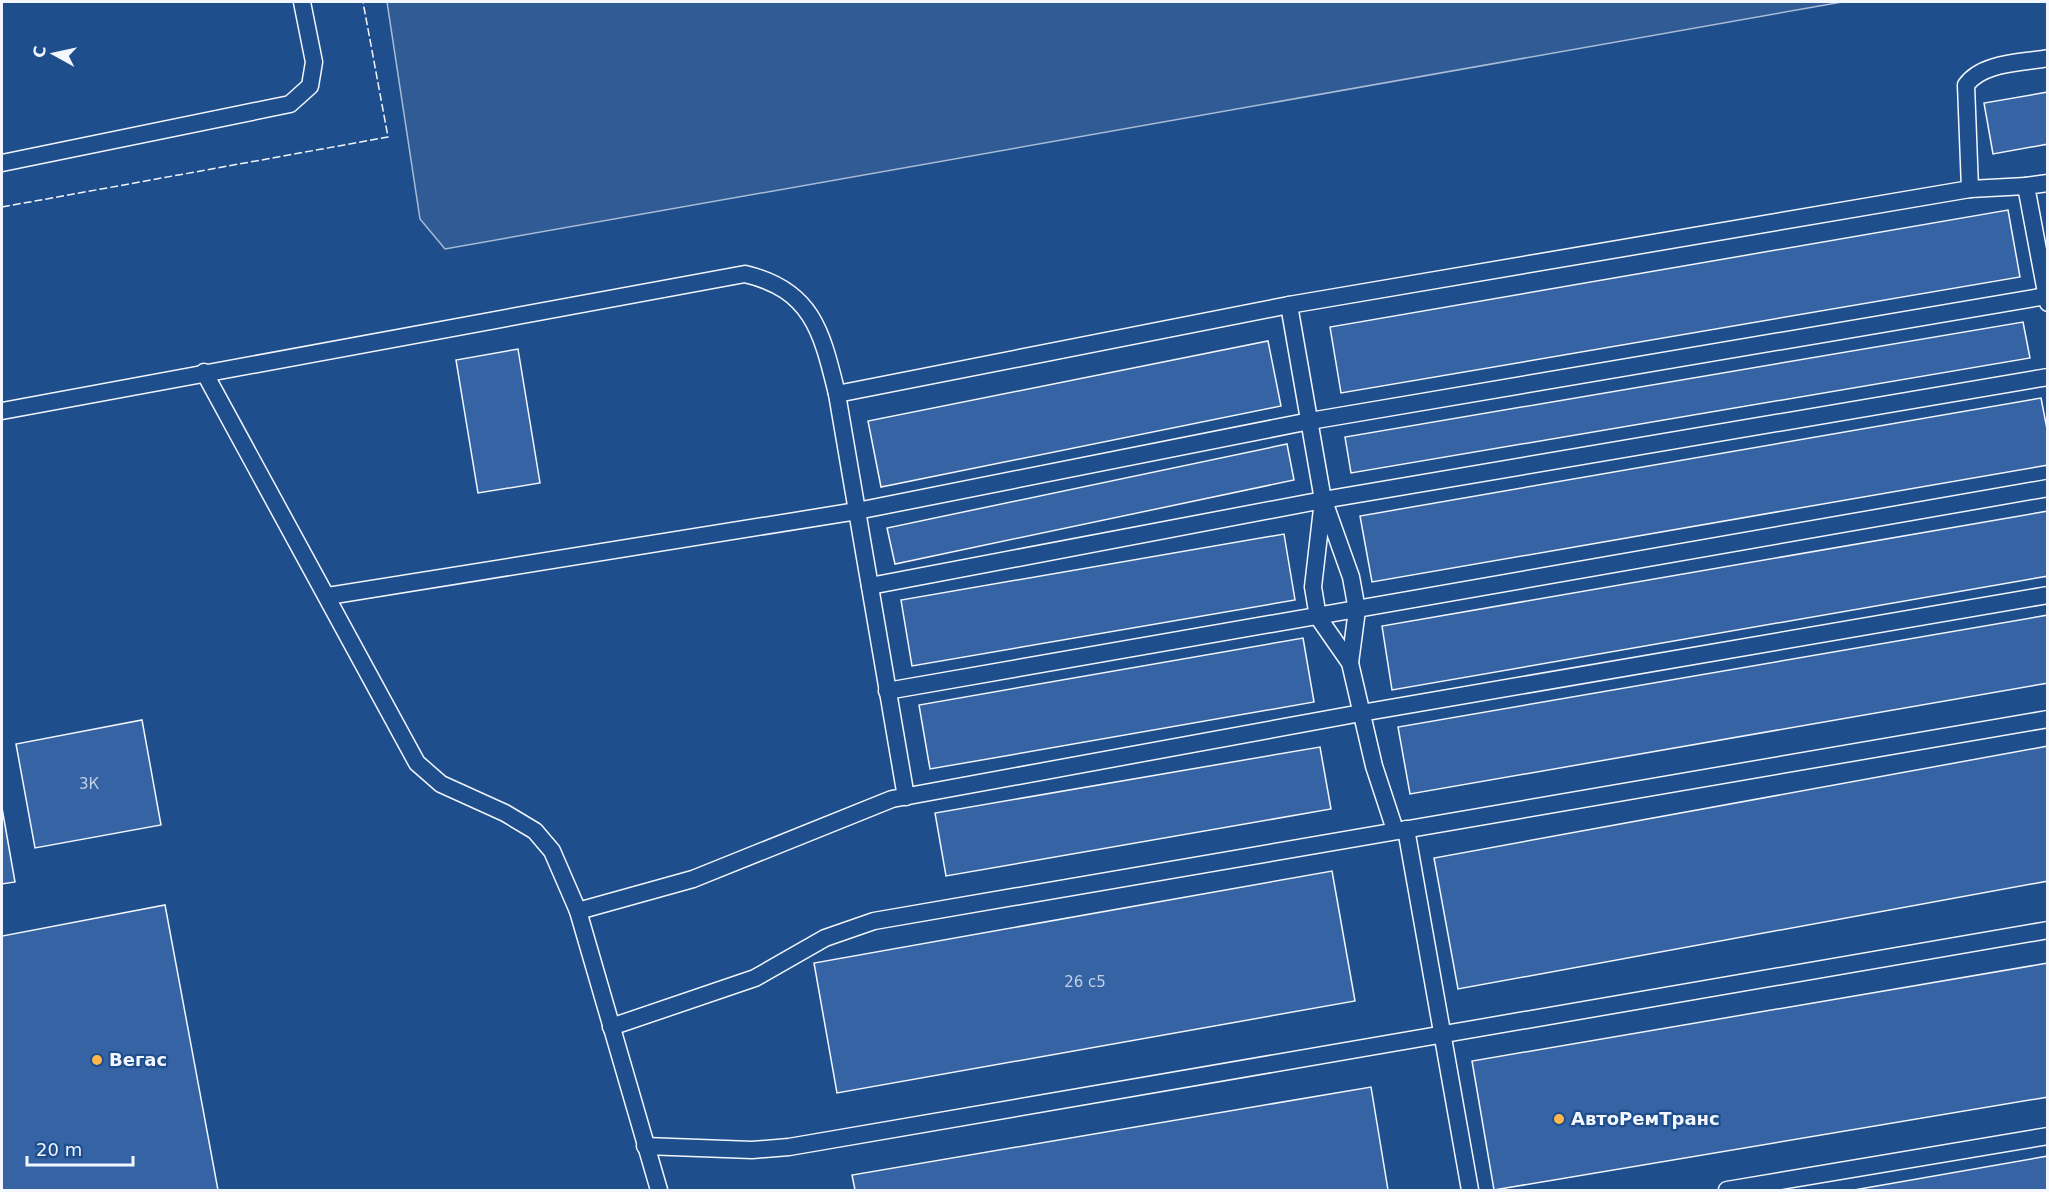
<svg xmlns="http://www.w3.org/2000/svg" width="2049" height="1192" font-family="'DejaVu Sans',sans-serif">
<rect width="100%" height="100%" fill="#1f4e8c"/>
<!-- built -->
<polygon fill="#305b95" stroke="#a8bbd7" stroke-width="1.5" points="387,2 1842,2 445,249 420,219"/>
<!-- building -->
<g fill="#3563a3" stroke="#f2f6ff" stroke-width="1.5">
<polygon points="2048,92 2048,144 1993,154 1984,103"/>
<polygon points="2008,210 2020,277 1341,393 1330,327"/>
<polygon points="2023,322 2030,358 1351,473 1345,437"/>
<polygon points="1268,341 1281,406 881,487 868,421"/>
<polygon points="518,349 540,483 478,493 456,360"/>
<polygon points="2041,398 2048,434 2048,465 1372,582 1360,516"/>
<polygon points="1287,444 1294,480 895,564 887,528"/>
<polygon points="2048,511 2048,576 1392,690 1382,626"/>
<polygon points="1284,534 1295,600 912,666 901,600"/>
<polygon points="2048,615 2048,683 1410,794 1398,727"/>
<polygon points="1303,638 1314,702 930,769 919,705"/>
<polygon points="142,720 161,825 35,848 16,744"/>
<polygon points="2048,746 2048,881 1458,989 1434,858"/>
<polygon points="1320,747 1331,809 946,876 935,813"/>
<polygon points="2,808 15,882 2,884"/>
<polygon points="1332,871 1355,1001 837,1093 814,963"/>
<polygon points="165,905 218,1190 2,1190 2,936"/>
<polygon points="2048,963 2048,1097 1494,1190 1472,1061"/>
<polygon points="1371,1087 1388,1190 855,1190 852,1175"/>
<polygon points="2048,1156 2048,1190 1854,1190"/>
</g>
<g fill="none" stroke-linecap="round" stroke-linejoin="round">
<defs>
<g id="lane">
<polyline points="2,163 290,104 310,86 314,62 302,2"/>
<polyline points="2048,183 2026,186 2048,303"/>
<path d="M1970,189L1966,85C1982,62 2022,63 2048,58"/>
<polyline points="1289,305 1323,500 1313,587 1318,617 1350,663 1374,766 1395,830"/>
<polyline points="204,372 417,763 441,784 505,813 535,831 552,851 578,911 659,1190"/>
<polyline points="837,394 1289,305 1970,189 2026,186"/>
<path d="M2,411L745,274C813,290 822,333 837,394L906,797"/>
<polyline points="1325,504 1351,577 1357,610 1350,663"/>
<polyline points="870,586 1323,500 2048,377"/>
<polyline points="328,596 857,511 1310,421 2046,296"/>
<polyline points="887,691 2048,488"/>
<polyline points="1406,829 1470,1190"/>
<polyline points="578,911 693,879 892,799 1361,713 2048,595"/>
<polyline points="611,1027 755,978 825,938 874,921 2048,719"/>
<polyline points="645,1146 752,1150 789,1147 2048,930"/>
<polyline points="1727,1190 2048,1136"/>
</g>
</defs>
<!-- lane casing -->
<use href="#lane" stroke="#f2f6ff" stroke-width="19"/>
<!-- lane -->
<use href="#lane" stroke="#1f4e8c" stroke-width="16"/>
<!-- fence -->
<polyline stroke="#f2f6ff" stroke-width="1.5" stroke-dasharray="8 3" stroke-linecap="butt" points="2,207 388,137 363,2"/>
</g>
<!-- markers -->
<g fill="#ffb74d" stroke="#1f4e8c" stroke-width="2">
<circle cx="97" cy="1060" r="6"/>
<circle cx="1559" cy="1119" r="6"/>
</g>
<g text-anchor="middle" stroke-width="4.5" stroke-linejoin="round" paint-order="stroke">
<!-- number labels -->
<g font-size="15" fill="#c3d1e8">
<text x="89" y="789">3К</text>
<text x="1085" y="987">26 с5</text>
</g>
<!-- poi labels -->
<g font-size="18" font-weight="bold" fill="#f2f6ff" stroke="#1f4e8c" text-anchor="start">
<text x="109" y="1066">Вегас</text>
<text x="1571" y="1125">АвтоРемТранс</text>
</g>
</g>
<!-- border -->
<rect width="2049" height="1192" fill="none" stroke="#f2f6ff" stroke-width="6"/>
<!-- north arrow -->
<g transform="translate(54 54) rotate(278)" stroke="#1f4e8c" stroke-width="4.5" paint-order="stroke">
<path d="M0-4.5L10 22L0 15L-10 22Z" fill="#f2f6ff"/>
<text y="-9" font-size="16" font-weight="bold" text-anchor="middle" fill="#f2f6ff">С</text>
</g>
<!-- scale -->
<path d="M27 1156v9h106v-9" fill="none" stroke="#f2f6ff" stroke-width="3"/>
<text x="36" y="1156" font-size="18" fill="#f2f6ff" stroke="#1f4e8c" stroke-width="4.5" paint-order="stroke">20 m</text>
</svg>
